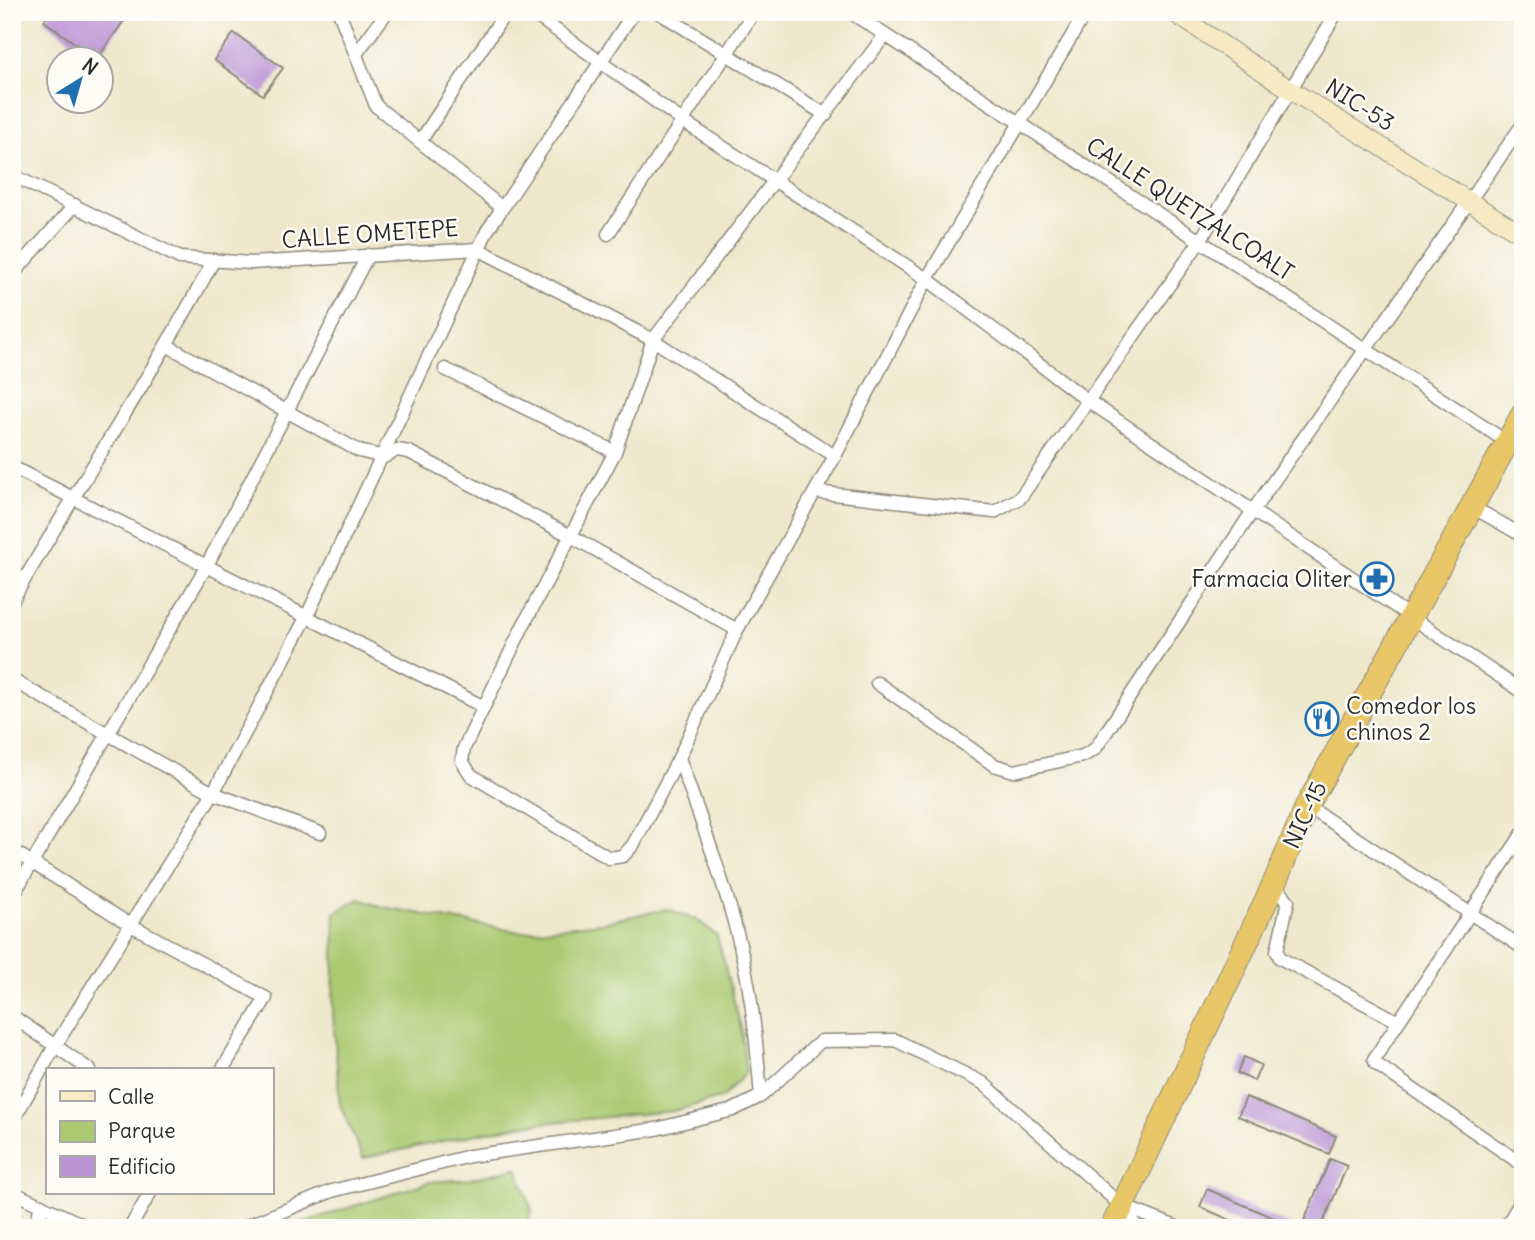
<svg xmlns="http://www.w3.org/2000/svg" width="1535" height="1240" font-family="Delius,sans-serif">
<rect width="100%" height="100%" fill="#fdfcf7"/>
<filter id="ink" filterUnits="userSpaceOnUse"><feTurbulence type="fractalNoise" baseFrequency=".0143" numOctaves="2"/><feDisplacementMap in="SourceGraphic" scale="14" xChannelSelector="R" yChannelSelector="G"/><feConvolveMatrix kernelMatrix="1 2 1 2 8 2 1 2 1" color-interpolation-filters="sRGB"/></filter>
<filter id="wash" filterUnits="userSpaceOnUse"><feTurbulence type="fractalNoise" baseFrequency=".00686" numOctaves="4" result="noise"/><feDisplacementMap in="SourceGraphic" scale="28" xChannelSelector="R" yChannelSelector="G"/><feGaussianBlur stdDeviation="1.57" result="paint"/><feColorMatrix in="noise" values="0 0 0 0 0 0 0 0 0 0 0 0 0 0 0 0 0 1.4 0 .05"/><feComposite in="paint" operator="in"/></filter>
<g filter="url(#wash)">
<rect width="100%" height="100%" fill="#ede7cb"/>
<!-- green -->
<g fill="#abca72" stroke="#6b7a4e" stroke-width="2">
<polygon points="359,899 383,907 520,932 600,923 667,909 699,921 717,936 741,1028 746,1073 723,1097 674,1111 520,1125 363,1158 340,1105 333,1013 335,913"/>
<polygon points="517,1168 532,1211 526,1228 286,1228 429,1182 470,1179"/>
</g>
<g id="blocks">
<!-- building -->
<g fill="#bc95d6">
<polygon points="51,12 130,12 97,59 44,21"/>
<polygon points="234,33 283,68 263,95 214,60"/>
<polygon points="1244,1057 1261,1065 1254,1081 1237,1073"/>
<polygon points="1246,1097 1336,1136 1329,1154 1238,1116"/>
<polygon points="1330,1159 1347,1166 1321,1228 1301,1228"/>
<polygon points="1207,1189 1297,1228 1249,1228 1200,1207"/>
</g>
</g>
</g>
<g filter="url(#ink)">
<use href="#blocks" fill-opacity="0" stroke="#8c897b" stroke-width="2"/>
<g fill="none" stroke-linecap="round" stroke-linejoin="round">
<defs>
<g id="street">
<polyline points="339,12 376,106 502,208"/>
<polyline points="531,12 684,122 927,279 1087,400 1523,692"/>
<polyline points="658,12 826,115"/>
<polyline points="850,12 1507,442"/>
<polyline points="885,35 653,340 615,452 524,624 464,748 462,761 471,775 609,858 623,856 633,845 679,758 737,630 835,456 927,279 1086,12"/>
<polyline points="356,54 387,12"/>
<polyline points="421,140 506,12"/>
<polyline points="12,175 180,258 251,263 478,249 653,340 835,456"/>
<polyline points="608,234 754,12"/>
<polyline points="12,275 75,205"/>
<polyline points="168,346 359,451 384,457 397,450 409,452 571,536 737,630"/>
<polyline points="445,369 615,452"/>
<polyline points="12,467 482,706"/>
<polyline points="815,492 994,512 1020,498 1200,241 1337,12"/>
<polyline points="1471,506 1523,536"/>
<path d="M12,601C78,486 151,377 214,260"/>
<polyline points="12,680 213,793 320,833"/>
<polyline points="877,683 994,765 1014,771 1083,756 1095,749 1252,512 1523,124"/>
<path d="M679,758C702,824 728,890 743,958C753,1003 757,1050 761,1096"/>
<polyline points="1307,806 1523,948"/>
<polyline points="1523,833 1374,1059 1376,1064 1523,1165"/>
<polyline points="12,850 129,924 266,998 222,1070"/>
<polyline points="1274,884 1288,901 1277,951 1280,958 1397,1021"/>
<polyline points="12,897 206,567 368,255"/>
<polyline points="12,1016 90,1070"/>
<polyline points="12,1122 55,1046 213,793 307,616 487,231 634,12"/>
<polyline points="12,1192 90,1228"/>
<polyline points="1125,1207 1179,1228"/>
<polyline points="35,1228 41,1205"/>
<polyline points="130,1228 150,1193"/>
<polyline points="242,1228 332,1191 470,1156 656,1129 733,1110 761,1096 821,1041 895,1040 983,1083 1122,1206 1138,1228"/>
<polyline points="1505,1228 1523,1198"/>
</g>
<polyline id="secondary" points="1173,12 1292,91 1523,235"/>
<polyline id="highway" points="1112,1228 1274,884 1307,806 1523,414"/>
</defs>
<!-- street casing -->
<use href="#street" stroke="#8c897b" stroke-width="15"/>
<!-- secondary casing -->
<use href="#secondary" stroke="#8c897b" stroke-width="20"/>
<!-- highway casing -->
<use href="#highway" stroke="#8c897b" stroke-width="25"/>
<!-- street -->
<use href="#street" stroke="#fff" stroke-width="12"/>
<!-- secondary -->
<use href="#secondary" stroke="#f6e9c3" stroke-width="18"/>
<!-- highway -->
<use href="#highway" stroke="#e9c769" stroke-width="23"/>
</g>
</g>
<!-- icons -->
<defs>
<symbol id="pharmacy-ring" viewBox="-11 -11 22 22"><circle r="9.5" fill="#fdfcf7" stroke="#1f6fb2" stroke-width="1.5"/><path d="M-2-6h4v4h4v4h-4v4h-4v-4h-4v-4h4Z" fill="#1f6fb2"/></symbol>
<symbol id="restaurant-ring" viewBox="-11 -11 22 22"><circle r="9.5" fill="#fdfcf7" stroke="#1f6fb2" stroke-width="1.5"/><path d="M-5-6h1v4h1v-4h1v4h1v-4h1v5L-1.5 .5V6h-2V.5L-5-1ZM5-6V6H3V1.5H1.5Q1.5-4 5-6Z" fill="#1f6fb2"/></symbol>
</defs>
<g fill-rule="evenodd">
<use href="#pharmacy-ring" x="1358" y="560" width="38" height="38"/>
<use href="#restaurant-ring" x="1303" y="700" width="38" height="38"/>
</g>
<g text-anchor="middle" stroke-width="5" stroke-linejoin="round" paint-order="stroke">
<!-- street labels -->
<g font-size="23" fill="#2b2b2b" stroke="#fdfcf7">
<text transform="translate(1360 105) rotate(32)" y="8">NIC-53</text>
<text transform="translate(1190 209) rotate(33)" y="8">CALLE QUETZALCOALT</text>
<text transform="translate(370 234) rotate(-4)" y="8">CALLE OMETEPE</text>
<text transform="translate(1305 815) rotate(-65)" y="8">NIC-15</text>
</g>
<!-- poi labels -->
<g font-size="23" fill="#2b2b2b" stroke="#fdfcf7" text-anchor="end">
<text x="1352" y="587">Farmacia Oliter</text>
<text x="1346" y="714" text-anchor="start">Comedor los<tspan x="1346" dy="26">chinos 2</tspan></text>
</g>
</g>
<!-- margin -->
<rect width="1535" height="1240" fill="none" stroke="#fdfcf7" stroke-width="42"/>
<!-- legend -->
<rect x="46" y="1068" width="228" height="126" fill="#fdfcf7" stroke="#a9a8a5" stroke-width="2"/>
<rect x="60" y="1091" width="35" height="10" fill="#f6e9c3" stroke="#a9a8a5" stroke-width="2"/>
<text x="108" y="1104" font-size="21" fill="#2b2b2b">Calle</text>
<rect x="60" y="1121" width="35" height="21" fill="#abca72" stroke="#a9a8a5" stroke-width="2"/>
<text x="108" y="1138" font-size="21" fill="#2b2b2b">Parque</text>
<rect x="60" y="1156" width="35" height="21" fill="#bc95d6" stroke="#a9a8a5" stroke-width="2"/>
<text x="108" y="1174" font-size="21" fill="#2b2b2b">Edificio</text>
<!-- north arrow -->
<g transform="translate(80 80) rotate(37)"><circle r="33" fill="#fdfcf7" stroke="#a9a8a5" stroke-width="2"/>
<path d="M0-5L12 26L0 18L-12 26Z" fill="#1f6fb2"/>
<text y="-10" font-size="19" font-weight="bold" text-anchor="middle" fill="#2b2b2b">N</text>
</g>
</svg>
